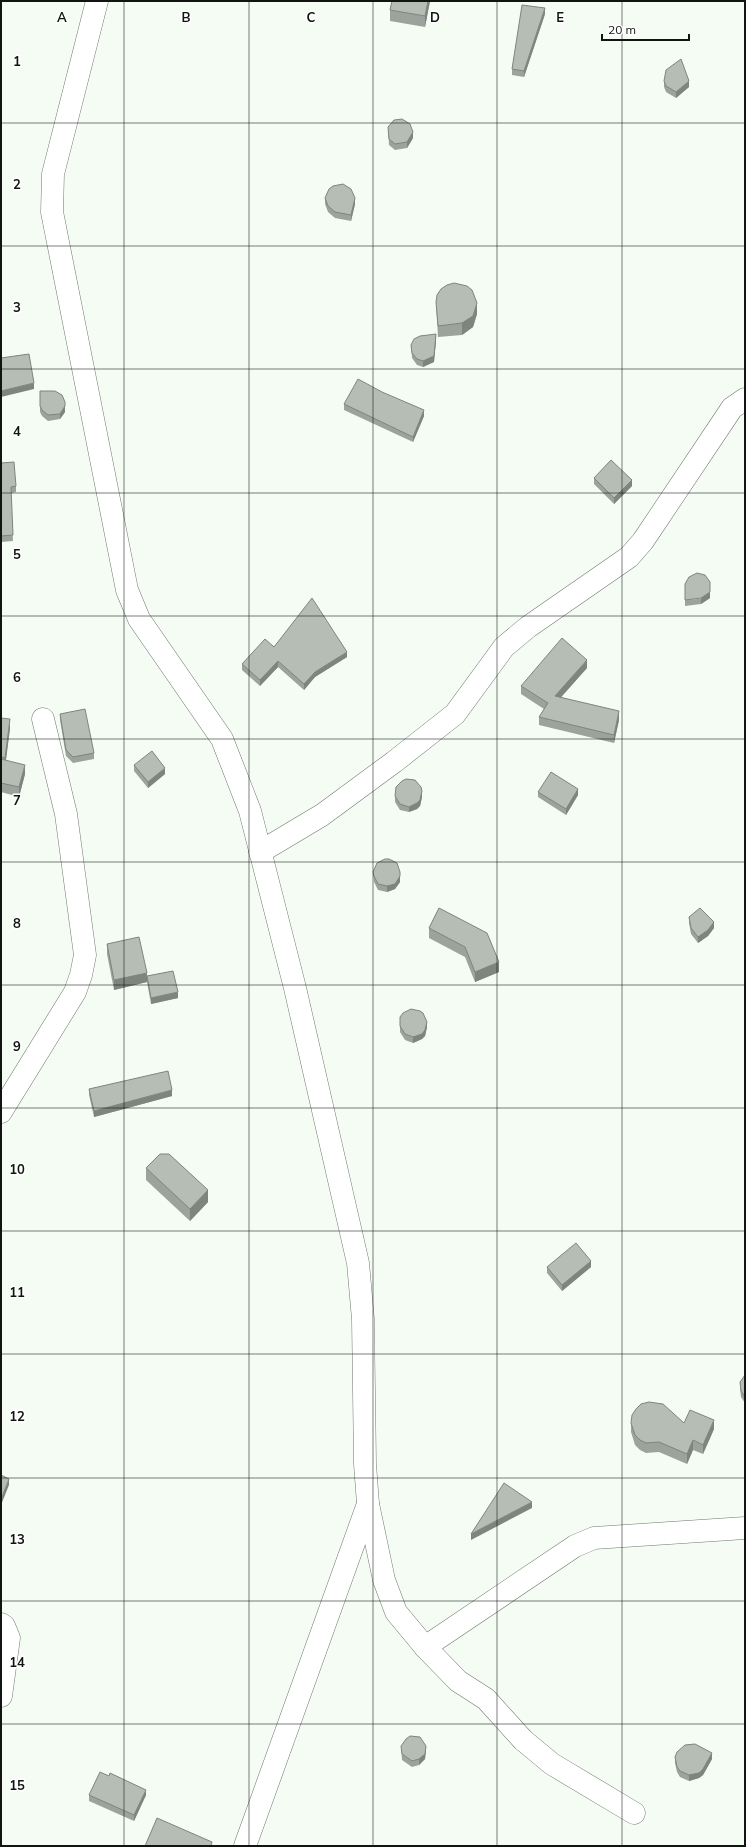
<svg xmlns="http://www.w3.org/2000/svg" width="746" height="1847" font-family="Mulish,sans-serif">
<rect width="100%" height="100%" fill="#f4fcf4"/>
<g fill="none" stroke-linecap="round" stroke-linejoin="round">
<defs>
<g id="street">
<polyline points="97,1 53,174 52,212 127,590 139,619 222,739 250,811 295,988 358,1263 363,1319 365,1464 368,1504 384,1580 396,1612 425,1647 458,1681 486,1699 523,1740 552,1764 634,1813"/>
<polyline points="260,852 322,815 394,762 455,714 504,647 528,627 629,557 643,541 732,408 745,399"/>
<polyline points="1,1112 75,992 81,975 85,955 66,814 43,719"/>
<polyline points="1,1624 4,1626 9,1638 1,1696"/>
<polyline points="425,1647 575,1546 594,1538 745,1528"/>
<polyline points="245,1846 368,1504"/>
</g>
</defs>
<!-- street casing -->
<use href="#street" stroke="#707771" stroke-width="23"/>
<!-- street -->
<use href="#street" stroke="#fff" stroke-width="22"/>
</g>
<!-- wall -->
<g fill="#9ca39c">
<polygon points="392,1 430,1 425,27 390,21 390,10"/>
<polygon points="545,14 524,77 512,75 512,69"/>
<polygon points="664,81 689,87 676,98 666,92 664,87"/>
<polygon points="388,127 413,138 407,148 395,150 389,145"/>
<polygon points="325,198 355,204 351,221 335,218 328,212 325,204"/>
<polygon points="436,302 477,314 473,327 462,335 438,337"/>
<polygon points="436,340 434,362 423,367 417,365 412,358 411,345"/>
<polygon points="40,391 65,412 60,419 48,421 42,416 40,412"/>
<polygon points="344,404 424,416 413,442 344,410"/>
<polygon points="1,463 16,486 16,492 11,493 13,541 1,542"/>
<polygon points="594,478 632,486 614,504 594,484"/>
<polygon points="710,598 701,604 685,606 685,600"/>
<polygon points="274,647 347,657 315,677 304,690 278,667 260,686 242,670 242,664"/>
<polygon points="587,668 561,697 619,720 614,743 539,725 539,717 544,709 521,694 521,686"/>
<polygon points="60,714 94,753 94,759 73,763 66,756 60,720"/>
<polygon points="1,718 10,728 6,760 25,774 19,797 1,792"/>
<polygon points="134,765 165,774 148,788 134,771"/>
<polygon points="538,792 578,795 566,815 538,797"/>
<polygon points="395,796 422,797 420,806 417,809 409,812 400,810 395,802"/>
<polygon points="373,872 400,882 395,889 387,892 378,890 374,882"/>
<polygon points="439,908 499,972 475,982 465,957 429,938 429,928"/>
<polygon points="689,917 714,928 708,936 698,943 691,934 689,923"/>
<polygon points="107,944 147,976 178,998 151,1004 147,982 114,990 107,954"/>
<polygon points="400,1026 427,1027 425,1036 422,1039 413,1043 405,1040 400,1032"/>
<polygon points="89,1089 172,1096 94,1117 89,1095"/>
<polygon points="146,1168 208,1202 190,1221 146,1180"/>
<polygon points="547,1267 591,1267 562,1291 547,1273"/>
<polygon points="745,1375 745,1403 741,1397 740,1388 740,1382"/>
<polygon points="631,1423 684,1423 714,1429 703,1454 693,1450 687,1464 659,1452 646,1453 640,1450 635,1445 631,1432"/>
<polygon points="401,1746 426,1751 425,1759 419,1765 412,1767 402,1760"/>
<polygon points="675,1757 712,1759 703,1775 699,1778 689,1781 680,1777 677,1772 675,1763"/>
<polygon points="89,1795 146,1795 134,1821 89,1801"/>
</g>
<!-- shaded-wall -->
<g fill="#7f847f">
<polygon points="428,1 430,1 425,27 425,16"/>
<polygon points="545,8 545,14 524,77 524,71"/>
<polygon points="689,81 689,87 676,98 676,92"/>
<polygon points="413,132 413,138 407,148 407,142"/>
<polygon points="355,198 355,204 351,221 351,215"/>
<polygon points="477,303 477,314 473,327 462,335 462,323"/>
<polygon points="436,334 436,340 434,362 423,367 423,361"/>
<polygon points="34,383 34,389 1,397 1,391"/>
<polygon points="65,402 65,412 60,419 60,414"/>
<polygon points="424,410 424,416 413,442 413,437"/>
<polygon points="632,480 632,486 614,504 614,498"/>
<polygon points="710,592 710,598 701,604 701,598"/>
<polygon points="347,652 347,657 315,677 304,690 304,684 315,672"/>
<polygon points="587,660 587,668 555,704 555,696"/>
<polygon points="278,661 278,667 260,686 260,680"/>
<polygon points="619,711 619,720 614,743 614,735"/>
<polygon points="10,719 10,728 5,767 5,758"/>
<polygon points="25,765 25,774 19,797 19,787"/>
<polygon points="165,768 165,774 148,788 148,782"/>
<polygon points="578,789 578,795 566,815 566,809"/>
<polygon points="422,791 422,797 420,806 417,809 409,812 409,807"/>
<polygon points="400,872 400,882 395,889 387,892 387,886"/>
<polygon points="714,922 714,928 708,936 698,943 698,937"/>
<polygon points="499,962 499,972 475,982 475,972"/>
<polygon points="147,973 147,982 114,990 114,980"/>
<polygon points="178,992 178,998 151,1004 151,998"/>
<polygon points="2,993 2,999 1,1000 1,995"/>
<polygon points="427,1022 427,1027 425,1036 422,1039 413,1043 413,1037"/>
<polygon points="172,1090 172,1096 94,1117 94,1111"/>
<polygon points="208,1190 208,1202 190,1221 190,1209"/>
<polygon points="591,1261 591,1267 562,1291 562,1285"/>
<polygon points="714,1420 714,1429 703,1454 703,1445"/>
<polygon points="693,1440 693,1450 687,1464 687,1454"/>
<polygon points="9,1479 9,1485 1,1505 1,1499"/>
<polygon points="532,1502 532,1508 471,1540 471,1534"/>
<polygon points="426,1746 425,1759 419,1765 419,1759"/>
<polygon points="712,1753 712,1759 703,1775 699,1778 689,1781 689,1775"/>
<polygon points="146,1790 146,1795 134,1821 134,1815"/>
</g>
<!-- building -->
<g fill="#b5bdb5" stroke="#7f847f">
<polygon points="392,1 428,1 425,16 390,10"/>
<polygon points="522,5 545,8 524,71 512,69"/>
<polygon points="681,59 689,81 676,92 666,86 664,81 666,70"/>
<polygon points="402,119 410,124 413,132 407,142 395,144 389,139 388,127 394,120"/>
<polygon points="343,184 351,189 355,198 351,215 335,212 328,206 325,198 329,189 333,186"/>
<polygon points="454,283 467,286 472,290 477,303 473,316 462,323 438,326 436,302 437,295 441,289 447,285"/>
<polygon points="436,334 434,356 423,361 417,359 412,353 411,345 414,339 420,336"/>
<polygon points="29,354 34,383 1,391 1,358"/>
<polygon points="358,379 382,392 424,410 413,437 344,404"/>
<polygon points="40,391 55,391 62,395 65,402 65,406 60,414 48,415 42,410 40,406"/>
<polygon points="611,460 632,480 614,498 594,478"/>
<polygon points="14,462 16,486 11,487 13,535 1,536 1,463"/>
<polygon points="697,573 705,575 710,582 710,592 701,598 685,600 685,584 689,577"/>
<polygon points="312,598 347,652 315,672 304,684 278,661 260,680 242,664 265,639 274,647"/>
<polygon points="562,638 587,660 555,696 619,711 614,735 539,717 548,703 521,686"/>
<polygon points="85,709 94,753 73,757 66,750 60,714"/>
<polygon points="1,718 10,719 5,758 1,757"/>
<polygon points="152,751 165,768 148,782 134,765"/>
<polygon points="1,759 25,765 19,787 1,783"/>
<polygon points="551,772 578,789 566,809 538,792"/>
<polygon points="406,779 415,780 421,787 422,791 420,800 417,803 409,807 400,804 395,796 396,787 402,781"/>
<polygon points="385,859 389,859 397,863 400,872 400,876 395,884 387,886 378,884 374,876 373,872 377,863"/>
<polygon points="439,908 487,933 499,962 475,972 465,947 429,928"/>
<polygon points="700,908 714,922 708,930 698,937 691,928 689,917"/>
<polygon points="139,937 147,973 114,980 107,944"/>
<polygon points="173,971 178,992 151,998 147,976"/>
<polygon points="411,1009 420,1011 423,1013 427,1022 425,1030 422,1034 413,1037 405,1034 400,1026 400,1017 403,1013"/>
<polygon points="168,1071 172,1090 94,1111 89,1089"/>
<polygon points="160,1154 169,1154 208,1190 190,1209 146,1168"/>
<polygon points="576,1243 591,1261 562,1285 547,1267"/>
<polygon points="745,1375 745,1397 741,1391 740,1382"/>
<polygon points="649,1402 663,1404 684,1423 690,1410 714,1420 703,1445 693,1440 687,1454 659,1442 646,1443 640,1440 635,1435 631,1423 632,1415 636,1409 641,1404"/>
<polygon points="1,1475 9,1479 1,1499"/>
<polygon points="504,1483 532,1502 471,1534"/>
<polygon points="410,1736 420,1737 426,1746 425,1754 419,1759 412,1761 402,1754 401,1746 406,1739"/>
<polygon points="695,1744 712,1753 703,1769 699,1773 689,1775 680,1771 677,1767 675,1757 677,1752 685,1745"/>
<polygon points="100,1772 109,1776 110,1773 146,1790 134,1815 89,1795"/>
<polygon points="157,1818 212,1842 211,1846 145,1846"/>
</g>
<!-- grid -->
<path fill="none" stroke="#111411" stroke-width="1" stroke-opacity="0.55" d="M124,1V1846M249,1V1846M373,1V1846M497,1V1846M622,1V1846M1,123H745M1,246H745M1,369H745M1,493H745M1,616H745M1,739H745M1,862H745M1,985H745M1,1108H745M1,1231H745M1,1354H745M1,1478H745M1,1601H745M1,1724H745"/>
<g font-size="13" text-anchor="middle" font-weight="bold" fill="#111411" stroke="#fff" stroke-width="3" stroke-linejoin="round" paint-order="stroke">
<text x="62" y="22">A</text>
<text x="186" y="22">B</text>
<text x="311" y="22">C</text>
<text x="435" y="22">D</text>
<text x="560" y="22">E</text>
<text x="17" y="66">1</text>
<text x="17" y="189">2</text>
<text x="17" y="312">3</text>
<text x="17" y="436">4</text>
<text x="17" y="559">5</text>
<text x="17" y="682">6</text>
<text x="17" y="805">7</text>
<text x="17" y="928">8</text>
<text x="17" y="1051">9</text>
<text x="17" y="1174">10</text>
<text x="17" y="1297">11</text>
<text x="17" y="1421">12</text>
<text x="17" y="1544">13</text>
<text x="17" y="1667">14</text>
<text x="17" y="1790">15</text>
</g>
<!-- border -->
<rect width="746" height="1847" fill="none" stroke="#111411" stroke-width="4"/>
<!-- scale -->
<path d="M602 34v6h87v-6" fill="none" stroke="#111411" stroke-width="2"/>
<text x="608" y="34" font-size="12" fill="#111411" stroke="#ffffff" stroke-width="3" paint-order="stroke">20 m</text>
</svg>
